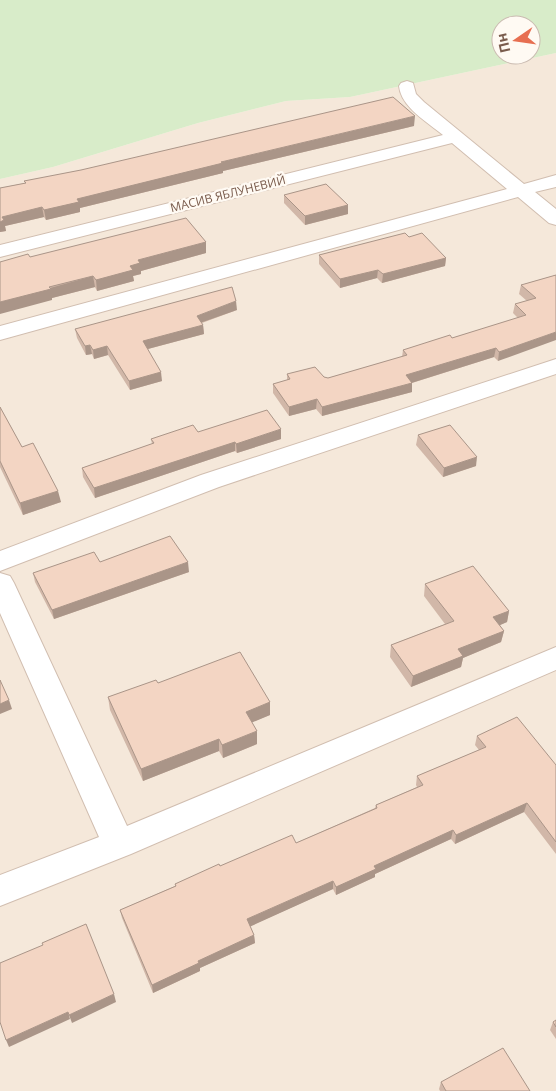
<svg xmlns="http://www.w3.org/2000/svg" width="556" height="1091" font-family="'Open Sans',sans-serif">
<rect width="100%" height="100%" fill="#fdf6ec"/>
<!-- residential -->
<polygon fill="#f5e8da" points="556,53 556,1091 0,1091 0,179 53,167 198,123 286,101 350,97"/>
<!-- green -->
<path fill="#d8ecc9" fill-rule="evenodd" d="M0,0H556V53L350,97L286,101L198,123L53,167L0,179ZM501,25H531V55H501Z"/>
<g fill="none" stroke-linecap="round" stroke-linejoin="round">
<defs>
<g id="minor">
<path d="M407,81L413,83L416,94L424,102L524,184L556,175V187L535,192L556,209V225L549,223L518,197L0,340V326L507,189L452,143L0,257V245L443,135C427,122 401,107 399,86L401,83Z"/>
<polygon points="556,359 556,374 219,487 0,571 0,551 201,475"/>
<polygon points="0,573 10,576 14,583 127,826 556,647 556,670 131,854 0,906 0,875 99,837 0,613"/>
</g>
</defs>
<!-- minor casing -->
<use href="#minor" stroke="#d1beb0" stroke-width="2"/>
<!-- minor -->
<use href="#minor" fill="#fff" fill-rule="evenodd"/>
</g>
<!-- wall -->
<g fill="#d1b7a8">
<polygon points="414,126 223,171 223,173 80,208 80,212 46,220 44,217 5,226 6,231 0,232 0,188 25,183 24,181"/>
<polygon points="284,195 348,205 348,214 305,225 284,203"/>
<polygon points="409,237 446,258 445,266 382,283 377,278 340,288 319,264 319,255"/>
<polygon points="206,242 206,253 141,271 141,274 133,276 134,281 97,291 95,287 52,298 52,300 30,257"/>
<polygon points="556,275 498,361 494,357 412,383 412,392 322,416 316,409 289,416 273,393 273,384 287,380 287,374 328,378 402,357 403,350 452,338 518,318 513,313 515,304 527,301 519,294 521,285"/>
<polygon points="237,310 202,323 203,325 204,334 148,349 162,381 130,390 108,355 94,359 92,354 86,355 77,338 75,329"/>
<polygon points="0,407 22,447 61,502 23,515 0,467"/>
<polygon points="198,432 281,439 237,453 235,451 95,498 83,477 82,468 152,444 151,439"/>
<polygon points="418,435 476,466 443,477 416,445"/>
<polygon points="100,562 189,572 54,619 35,582 33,573"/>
<polygon points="425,584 509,611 507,622 500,625 504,631 501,642 463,658 461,667 411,687 390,657 391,645 445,624 424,596"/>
<polygon points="158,683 270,702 270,715 252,722 257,744 223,758 219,751 143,781 110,710 108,697"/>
<polygon points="477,736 556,765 556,854 524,812 455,844 451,839 375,874 375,877 336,895 333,889 250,926 254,935 255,943 200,968 200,971 153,993 122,918 120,910 175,886 175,884 220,866 296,843 375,808 376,805 417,787 416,785 417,776 479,750 475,745"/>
<polygon points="556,1020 556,1039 550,1030 553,1022"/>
<polygon points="441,1082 530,1091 440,1091 439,1089"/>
</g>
<!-- shaded-wall -->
<g fill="#aa9588">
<polygon points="415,116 414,126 223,171 223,173 80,208 80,212 46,220 44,210 77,199 221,162"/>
<polygon points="348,205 348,214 305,225 305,216"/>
<polygon points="42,207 44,217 5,226 6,231 0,232 0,222 2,217"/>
<polygon points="206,242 206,253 141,271 141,274 133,276 134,281 97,291 96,280 130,266 138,260"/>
<polygon points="446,258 445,266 382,283 383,274"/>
<polygon points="378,270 377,278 340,288 340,279"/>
<polygon points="93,276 95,287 52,298 52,300 0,314 0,302"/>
<polygon points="236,301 237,310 197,324 197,316"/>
<polygon points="203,325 204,334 144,350 143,341"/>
<polygon points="556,332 556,340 498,361 499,352"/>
<polygon points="90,345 92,354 86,355 85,346"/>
<polygon points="107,346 108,355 94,359 93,350"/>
<polygon points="496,348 494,357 405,385 406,375"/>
<polygon points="161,372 162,381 130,390 129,381"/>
<polygon points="412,383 412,392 322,416 322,407"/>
<polygon points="317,399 316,409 289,416 289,407"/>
<polygon points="281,429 281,439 237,453 236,444"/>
<polygon points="235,442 235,451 95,498 94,488"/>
<polygon points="477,457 476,466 443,477 444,468"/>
<polygon points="58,491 61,502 23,515 20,503"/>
<polygon points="188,562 189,572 54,619 52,610"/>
<polygon points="509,611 507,622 491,629 493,617"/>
<polygon points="504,631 501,642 463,658 461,667 411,687 413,676 458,649"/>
<polygon points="9,700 12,709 0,714 0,704"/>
<polygon points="270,702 270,715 246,725 246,712"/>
<polygon points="257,731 257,744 223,758 222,745"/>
<polygon points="219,739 219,751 143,781 141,769"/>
<polygon points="527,803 524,812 455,844 456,835"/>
<polygon points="453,830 451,839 375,874 375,877 336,895 336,887 374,866"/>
<polygon points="333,881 333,889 247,928 247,919"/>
<polygon points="254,935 255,943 200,968 200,971 153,993 152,985 198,961"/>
<polygon points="114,994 116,1002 72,1023 69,1015"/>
<polygon points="68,1012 70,1019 9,1047 6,1040"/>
</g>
<!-- building -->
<g fill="#f3d5c3" stroke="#aa9588">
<polygon points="393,97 415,116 221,162 223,163 77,199 79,202 44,210 42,207 2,217 4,220 0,222 0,188 26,183 24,181 81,170"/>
<polygon points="326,184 348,205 305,216 284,195"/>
<polygon points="186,218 206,242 138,260 140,263 130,266 133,270 96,280 93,276 49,287 51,289 0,302 0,262 28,254 30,257"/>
<polygon points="405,233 409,237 422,233 446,258 383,274 378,270 340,279 319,255"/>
<polygon points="556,275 556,332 499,352 496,348 406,375 412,383 322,407 317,399 289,407 273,384 290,379 287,374 315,367 324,377 328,378 407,355 403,350 450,335 452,338 526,315 515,304 536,298 521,285"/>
<polygon points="232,287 236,301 197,316 203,325 143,341 161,372 129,381 107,346 93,350 90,345 85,346 75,329"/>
<polygon points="0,407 22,447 33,443 58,491 20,503 0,461"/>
<polygon points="267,410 281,429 236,444 235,442 94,488 82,468 154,443 151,439 193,425 198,432"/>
<polygon points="450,425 477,457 444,468 418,435"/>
<polygon points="170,536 188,562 52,610 33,573 94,552 100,562"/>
<polygon points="473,566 509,611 493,617 504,631 458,649 463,656 413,676 391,645 454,621 425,584"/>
<polygon points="240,652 270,702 246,712 257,731 222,745 219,739 141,769 108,697 156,680 158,683"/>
<polygon points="0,680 9,700 0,704"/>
<polygon points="517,717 556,765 556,842 527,803 456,835 453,830 374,866 376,869 336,887 333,881 247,919 254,935 198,961 199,963 152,985 120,910 176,886 175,884 219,864 220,866 292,835 296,843 377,808 376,805 423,785 417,776 486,747 477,736"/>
<polygon points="86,924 114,994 69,1015 68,1012 6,1040 0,1022 0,963 43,945 42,943"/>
<polygon points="556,1020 556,1027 553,1022"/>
<polygon points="503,1048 530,1091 446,1091 441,1082"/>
</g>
<g text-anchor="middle" stroke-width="4.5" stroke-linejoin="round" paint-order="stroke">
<!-- far-street labels -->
<g font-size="12" fill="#7a5c4d" stroke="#fffaf3">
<text transform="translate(228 194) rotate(-14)" y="4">МАСИВ ЯБЛУНЕВИЙ</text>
</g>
</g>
<!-- north arrow -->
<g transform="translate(516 40) rotate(257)"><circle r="24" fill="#fffaf3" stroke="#cabbb1"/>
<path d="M0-4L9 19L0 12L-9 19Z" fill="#e76f51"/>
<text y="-8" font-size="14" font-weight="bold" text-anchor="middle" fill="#7a5c4d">Пн</text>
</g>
</svg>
